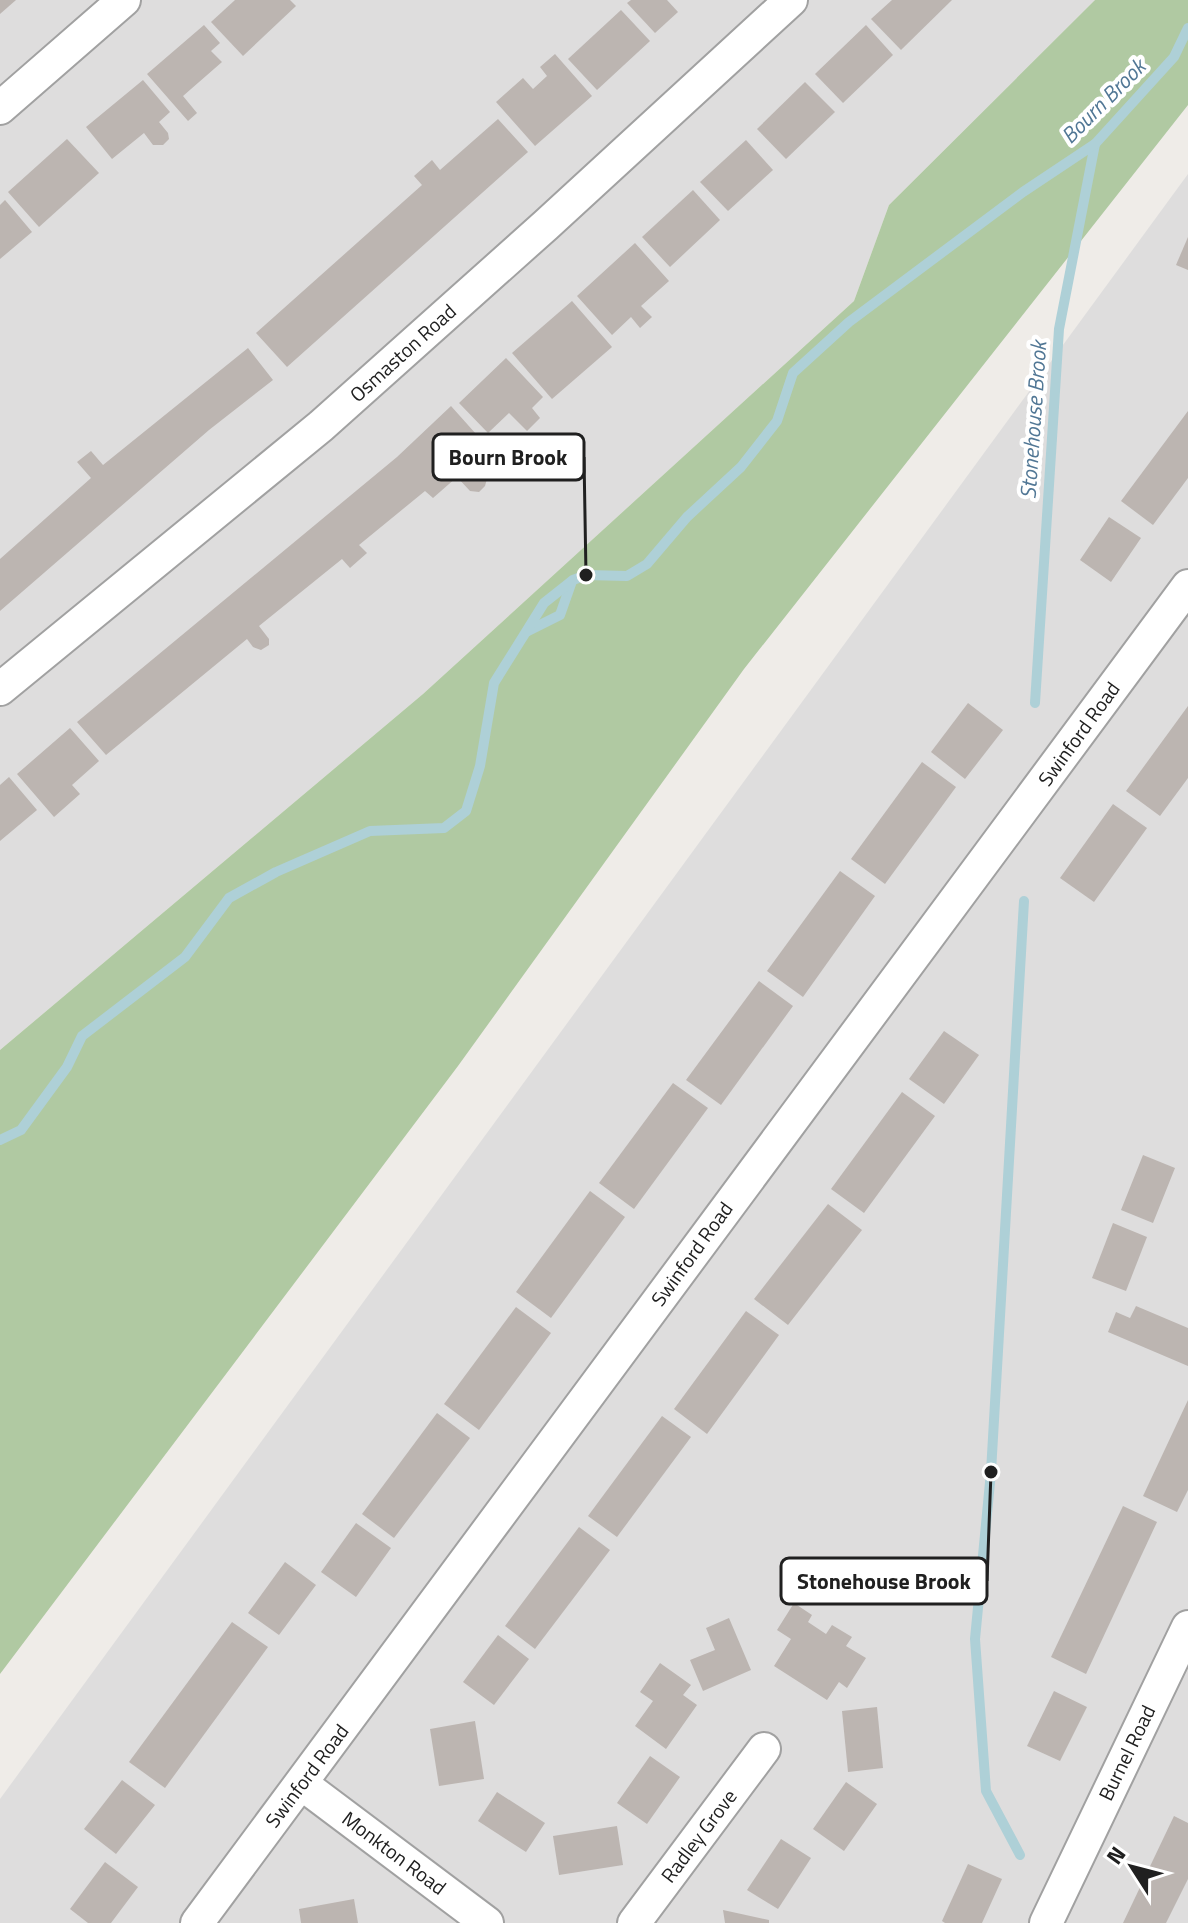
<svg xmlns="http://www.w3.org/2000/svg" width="1188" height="1923" font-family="'Titillium Web',sans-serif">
<rect width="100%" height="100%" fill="#efece8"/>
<!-- residential -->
<g fill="#dedddd">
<polygon points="0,0 1095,0 889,205 854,301 423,694 0,1050"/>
<polygon points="1188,174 1188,1923 0,1923 0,1799"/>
</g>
<!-- forest -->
<polygon fill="#b0c9a2" points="1095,0 1188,0 1188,105 744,669 458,1066 0,1674 0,1050 423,694 854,301 889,205"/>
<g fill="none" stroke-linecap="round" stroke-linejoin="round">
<!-- stream -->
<g stroke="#aed0d7" stroke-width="10">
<polyline points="528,631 560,615 572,581"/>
<polyline points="1035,703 1059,329 1095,144"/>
<polyline points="0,1140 21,1130 67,1067 82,1036 185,957 229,898 276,872 370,831 444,828 466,811 480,766 494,683 544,603 573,580 586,575 627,576 647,564 687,517 741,467 777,421 793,373 849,322 1023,192 1095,144 1174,57 1188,28"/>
<polyline points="1020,1855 986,1791 975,1639 991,1472 1024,901"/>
</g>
</g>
<!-- building -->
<g fill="#bcb5b1">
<polygon points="0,0 16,0 0,14"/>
<polygon points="235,0 290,0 296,6 243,56 211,22"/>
<polygon points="631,0 667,0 678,12 655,33 627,3"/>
<polygon points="892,0 952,0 901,50 871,19"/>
<polygon points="621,10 650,41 597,90 568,59"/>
<polygon points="204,25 220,43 211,51 222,62 183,96 197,113 188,121 147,74"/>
<polygon points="866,25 893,55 843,103 815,74"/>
<polygon points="555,54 592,96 535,146 496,102 523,78 533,89 547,76 540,67"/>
<polygon points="143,80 170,112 159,122 168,133 169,139 163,145 153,145 144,133 112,159 86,127"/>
<polygon points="805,82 835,112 786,159 757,129"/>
<polygon points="498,119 528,152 287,367 256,333 422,185 414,176 432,160 440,170"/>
<polygon points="67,139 99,173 39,227 8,192"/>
<polygon points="746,140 773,170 728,211 700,182"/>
<polygon points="693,190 720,220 670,267 642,237"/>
<polygon points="5,200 32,232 0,259 0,205"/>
<polygon points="1188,237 1188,270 1176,265"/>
<polygon points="635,243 669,281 641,306 652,317 640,328 631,317 612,335 577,296"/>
<polygon points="572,301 612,347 552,399 512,353"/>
<polygon points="248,348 273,380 209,430 0,611 0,559 91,478 77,462 91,451 103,465"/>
<polygon points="506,358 543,397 532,408 540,418 527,431 509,413 488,433 459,403"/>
<polygon points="451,406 493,453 479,466 488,475 485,486 479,492 470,491 457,477 433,498 425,491 359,545 367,553 350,568 342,559 259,626 269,639 269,645 261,650 253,647 247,639 106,755 77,722 397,457"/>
<polygon points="1188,411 1188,478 1153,525 1121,501"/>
<polygon points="1109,517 1141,538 1111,582 1080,560"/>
<polygon points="968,703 1003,730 965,779 931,752"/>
<polygon points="1188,706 1188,778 1160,816 1126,791"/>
<polygon points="70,728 99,761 72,785 80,794 54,817 17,774"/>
<polygon points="922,762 956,787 885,884 851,859"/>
<polygon points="9,777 37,810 0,841 0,785"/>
<polygon points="1113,804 1147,828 1094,902 1060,878"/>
<polygon points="840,871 875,896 803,997 767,971"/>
<polygon points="759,981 793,1006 721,1105 686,1080"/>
<polygon points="944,1031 979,1055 944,1104 909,1079"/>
<polygon points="673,1083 708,1108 634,1209 599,1183"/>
<polygon points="902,1092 935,1116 864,1213 831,1189"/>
<polygon points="1143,1155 1175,1168 1153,1223 1121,1210"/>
<polygon points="590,1191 625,1217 551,1318 516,1292"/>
<polygon points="828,1204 862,1230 788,1325 754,1299"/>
<polygon points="1113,1223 1147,1237 1126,1291 1092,1278"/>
<polygon points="1136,1306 1188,1328 1188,1366 1108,1332 1116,1312 1130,1318"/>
<polygon points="516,1307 551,1333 479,1430 444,1404"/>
<polygon points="746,1311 779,1335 707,1434 674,1409"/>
<polygon points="1188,1400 1188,1490 1177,1512 1143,1496"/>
<polygon points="437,1413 470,1438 394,1538 362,1514"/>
<polygon points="662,1416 691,1437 617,1537 588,1516"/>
<polygon points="1123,1506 1157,1522 1086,1674 1051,1657"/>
<polygon points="356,1523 391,1548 356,1597 321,1572"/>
<polygon points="579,1527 610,1550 535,1649 505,1626"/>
<polygon points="285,1562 316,1585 279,1635 248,1613"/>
<polygon points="794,1603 812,1615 808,1622 826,1634 832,1625 852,1637 846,1646 866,1658 847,1688 839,1682 827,1700 774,1666 791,1639 777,1630"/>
<polygon points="729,1618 751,1670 703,1691 690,1660 715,1650 706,1628"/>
<polygon points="232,1622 268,1647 165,1788 129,1762"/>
<polygon points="498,1635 529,1659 494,1705 463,1682"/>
<polygon points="660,1663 691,1685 683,1695 697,1705 666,1749 635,1726 653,1701 640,1692"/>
<polygon points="1054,1691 1087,1707 1060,1761 1027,1746"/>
<polygon points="877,1707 883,1768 848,1772 842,1711"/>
<polygon points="475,1721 484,1779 439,1786 430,1729"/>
<polygon points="650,1756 680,1777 647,1824 617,1803"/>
<polygon points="122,1780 155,1805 116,1854 84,1829"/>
<polygon points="846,1782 877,1804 844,1851 813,1829"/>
<polygon points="497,1792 545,1823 526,1852 478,1821"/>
<polygon points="1174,1816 1188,1823 1188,1879 1166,1923 1123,1923"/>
<polygon points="617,1826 623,1865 559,1875 553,1836"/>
<polygon points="781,1839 811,1858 778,1909 747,1890"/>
<polygon points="105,1862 138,1887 111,1923 88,1923 70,1909"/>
<polygon points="968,1864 1002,1879 982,1923 945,1923 942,1921"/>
<polygon points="354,1899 358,1923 301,1923 299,1909"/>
<polygon points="723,1910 769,1920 769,1923 725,1923"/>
</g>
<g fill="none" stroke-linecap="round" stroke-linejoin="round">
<defs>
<g id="minor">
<polyline points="0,108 124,0"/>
<polyline points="0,689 321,426 546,225 791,0"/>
<polyline points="302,1784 487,1923"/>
<polyline points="197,1923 1188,586"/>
<polyline points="634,1923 764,1749"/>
<polyline points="1046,1923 1188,1627"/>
</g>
</defs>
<!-- minor casing -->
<use href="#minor" stroke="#a1a1a1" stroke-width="36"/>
<!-- minor -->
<use href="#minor" stroke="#fff" stroke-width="32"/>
</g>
<g text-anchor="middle" stroke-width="8" stroke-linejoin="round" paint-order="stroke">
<!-- street labels -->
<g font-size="20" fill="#202020" stroke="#fff">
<text transform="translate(403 353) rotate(-42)" y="7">Osmaston Road</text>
<text transform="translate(1079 734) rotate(-54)" y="7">Swinford Road</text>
<text transform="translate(692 1254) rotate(-54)" y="7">Swinford Road</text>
<text transform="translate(1127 1753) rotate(-64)" y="7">Burnel Road</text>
<text transform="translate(307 1776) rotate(-53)" y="7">Swinford Road</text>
<text transform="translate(699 1836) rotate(-53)" y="7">Radley Grove</text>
<text transform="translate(394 1853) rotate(37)" y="7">Monkton Road</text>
</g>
<!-- water labels -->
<g font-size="22" font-style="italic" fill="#517795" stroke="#fff">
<text transform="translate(1103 101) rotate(-45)" y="8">Bourn Brook</text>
<text transform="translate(1033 420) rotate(-86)" y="8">Stonehouse Brook</text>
</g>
</g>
<!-- callouts -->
<path fill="none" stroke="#202020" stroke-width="3" d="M586 575L584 457M991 1472L987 1581"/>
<g fill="#202020" stroke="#fff" stroke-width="3">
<circle cx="586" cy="575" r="8"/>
<circle cx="991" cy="1472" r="8"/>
</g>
<g fill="#fff" stroke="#202020" stroke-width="3">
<rect x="433" y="434" width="151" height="46" rx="8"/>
<rect x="781" y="1558" width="206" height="46" rx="8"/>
</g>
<g font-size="22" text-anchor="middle" font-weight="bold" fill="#202020">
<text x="508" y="465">Bourn Brook</text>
<text x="884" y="1589">Stonehouse Brook</text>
</g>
<!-- north arrow -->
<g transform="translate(1132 1867) rotate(306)" stroke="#ffffff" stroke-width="6" paint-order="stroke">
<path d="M0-6L14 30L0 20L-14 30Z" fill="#202020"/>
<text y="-12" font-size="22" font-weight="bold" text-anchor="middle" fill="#202020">N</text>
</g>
</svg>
